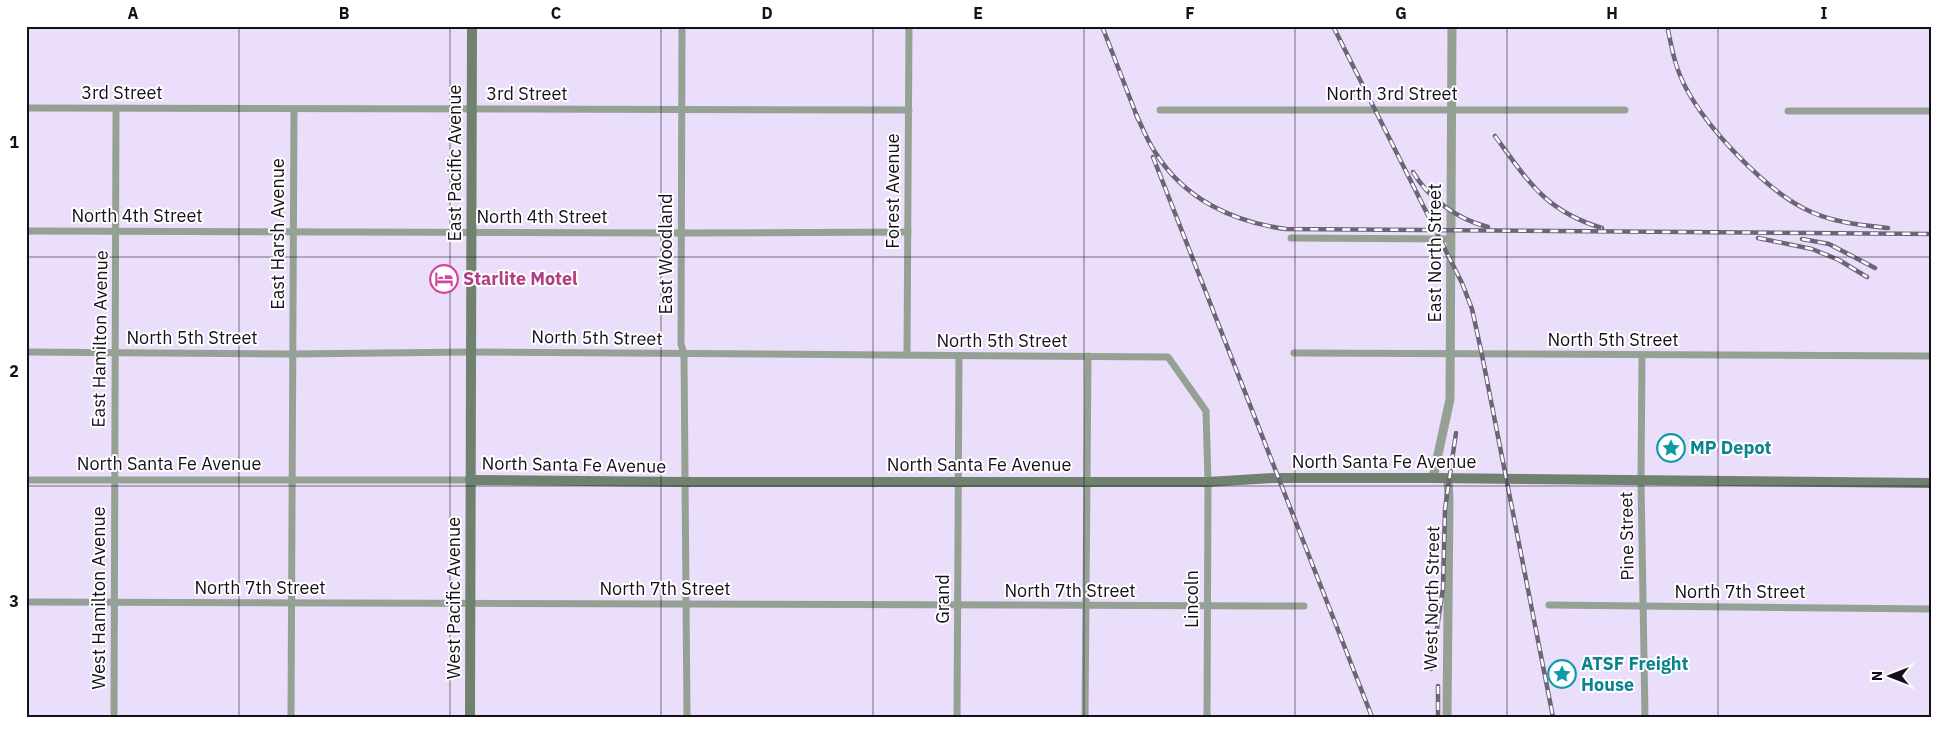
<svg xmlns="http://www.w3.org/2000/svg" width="1957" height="743" font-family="'IBM Plex Sans',sans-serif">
<rect width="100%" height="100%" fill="#eadefa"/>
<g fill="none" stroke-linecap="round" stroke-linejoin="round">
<!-- minor -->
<g stroke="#96a195" stroke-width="7">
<polyline points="682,26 681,344 684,354 687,717"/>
<polyline points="26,108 909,110"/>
<polyline points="1160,110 1625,110"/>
<polyline points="1788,111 1931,111"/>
<polyline points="26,231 681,233 908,232"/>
<polyline points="1291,238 1451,239"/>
<polyline points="26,352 292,354 471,352 1168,357 1206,411 1208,482 1207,717"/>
<polyline points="1294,353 1931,356"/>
<polyline points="907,355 909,26"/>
<polyline points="1642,356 1641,481 1645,717"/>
<polyline points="26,480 470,480"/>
<polyline points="26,602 1304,606"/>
<polyline points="1549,605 1931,609"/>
<polyline points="114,717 116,108"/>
<polyline points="291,717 294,109"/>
<polyline points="957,717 959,356"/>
<polyline points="1085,717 1088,356"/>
</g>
<!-- tertiary -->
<g stroke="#96a195" stroke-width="9">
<polyline points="1433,478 1450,399 1452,26"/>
<polyline points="1447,717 1449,499 1448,479"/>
</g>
<!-- secondary -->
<g stroke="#71816f" stroke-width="10">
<polyline points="470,480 685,482 1208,482 1273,478 1433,478 1931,483"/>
<polyline points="470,717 472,26"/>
</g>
<defs>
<g id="rail">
<polyline points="1102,26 1138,119"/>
<polyline points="1333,26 1462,283 1472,309 1482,355 1553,717"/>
<path d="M1668,30C1672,50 1676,70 1686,88C1707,128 1763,187 1803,208C1829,222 1859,225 1888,228"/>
<path d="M1136,114C1142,127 1147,140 1155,152C1184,199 1233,222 1286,229L1931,234"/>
<path d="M1495,136C1528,181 1545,211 1602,228"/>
<polyline points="1153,157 1372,717"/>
<path d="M1413,172C1429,199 1457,219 1488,227"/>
<polyline points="1758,238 1812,249 1839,260 1867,277"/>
<polyline points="1802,239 1829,244 1875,268"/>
<polyline points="1431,669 1443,588 1445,509 1456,433"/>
<polyline points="1438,686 1438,717"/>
</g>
</defs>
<!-- rail casing -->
<use href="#rail" stroke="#6d6577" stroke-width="4.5"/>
<!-- rail -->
<use href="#rail" stroke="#fff" stroke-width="2.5" stroke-dasharray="8" stroke-linecap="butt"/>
</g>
<!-- grid -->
<path fill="none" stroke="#150f1b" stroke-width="1" stroke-opacity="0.55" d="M239,26V717M450,26V717M661,26V717M873,26V717M1084,26V717M1295,26V717M1507,26V717M1718,26V717M26,257H1931M26,486H1931"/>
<!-- icons -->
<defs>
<symbol id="hotel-ring" viewBox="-11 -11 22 22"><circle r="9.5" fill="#fff" stroke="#d1479c" stroke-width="1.5"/><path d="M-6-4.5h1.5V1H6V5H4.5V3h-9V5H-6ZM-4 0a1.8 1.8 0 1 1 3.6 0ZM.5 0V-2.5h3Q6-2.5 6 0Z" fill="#d1479c"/></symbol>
<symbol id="sight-ring" viewBox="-11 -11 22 22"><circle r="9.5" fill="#fff" stroke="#0f9aa8" stroke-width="1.5"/><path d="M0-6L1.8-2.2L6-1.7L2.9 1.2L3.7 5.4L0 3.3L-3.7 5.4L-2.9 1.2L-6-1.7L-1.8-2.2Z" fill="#0f9aa8"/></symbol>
</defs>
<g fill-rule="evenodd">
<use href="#hotel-ring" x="428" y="263" width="32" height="32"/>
<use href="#sight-ring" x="1655" y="432" width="32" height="32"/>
<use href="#sight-ring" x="1546" y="658" width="32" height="32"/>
</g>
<g text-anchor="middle" stroke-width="4" stroke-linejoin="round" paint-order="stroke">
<!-- street labels -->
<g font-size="18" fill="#150f1b" stroke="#fff">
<text x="122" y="99">3rd Street</text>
<text x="527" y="100">3rd Street</text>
<text x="1392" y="100">North 3rd Street</text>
<text transform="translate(455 163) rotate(-90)" y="6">East Pacific Avenue</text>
<text transform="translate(893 191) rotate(-90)" y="6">Forest Avenue</text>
<text x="137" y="222">North 4th Street</text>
<text x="542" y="223">North 4th Street</text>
<text transform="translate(278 234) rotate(-90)" y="6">East Harsh Avenue</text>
<text transform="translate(1435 253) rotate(-90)" y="6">East North Street</text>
<text transform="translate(666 254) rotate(-90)" y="6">East Woodland</text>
<text x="192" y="344">North 5th Street</text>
<text transform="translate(597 338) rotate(1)" y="6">North 5th Street</text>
<text transform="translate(100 339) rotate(-89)" y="6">East Hamilton Avenue</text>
<text x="1613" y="346">North 5th Street</text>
<text x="1002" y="347">North 5th Street</text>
<text x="1384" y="468">North Santa Fe Avenue</text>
<text x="169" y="470">North Santa Fe Avenue</text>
<text transform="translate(574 465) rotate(1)" y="6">North Santa Fe Avenue</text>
<text x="979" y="471">North Santa Fe Avenue</text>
<text transform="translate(1627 536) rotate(-91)" y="6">Pine Street</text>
<text x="260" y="594">North 7th Street</text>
<text x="665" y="595">North 7th Street</text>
<text x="1070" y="597">North 7th Street</text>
<text x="1740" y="598">North 7th Street</text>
<text transform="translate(99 598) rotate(-90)" y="6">West Hamilton Avenue</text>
<text transform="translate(454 598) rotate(-90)" y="6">West Pacific Avenue</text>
<text transform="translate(1432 598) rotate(-89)" y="6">West North Street</text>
<text transform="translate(943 599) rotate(-90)" y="6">Grand</text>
<text transform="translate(1192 599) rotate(-90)" y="6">Lincoln</text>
</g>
<!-- hotel labels -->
<g font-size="18" font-weight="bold" fill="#b23c85" stroke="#fff" text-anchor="start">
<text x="463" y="285">Starlite Motel</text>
</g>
<!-- culture labels -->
<g font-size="18" font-weight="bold" fill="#0d838f" stroke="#fff" text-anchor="start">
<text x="1690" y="454">MP Depot</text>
<text x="1581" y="670">ATSF Freight<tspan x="1581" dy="21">House</tspan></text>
</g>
</g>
<!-- border -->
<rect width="1957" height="743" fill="none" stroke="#ffffff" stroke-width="55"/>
<!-- north arrow -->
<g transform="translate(1890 676) rotate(270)" stroke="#ffffff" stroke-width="4" paint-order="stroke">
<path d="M0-4L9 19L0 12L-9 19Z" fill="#150f1b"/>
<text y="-8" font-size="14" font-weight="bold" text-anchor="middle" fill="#150f1b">N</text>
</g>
<rect x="28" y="28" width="1902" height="688" fill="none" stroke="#150f1b" stroke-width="2"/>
<g font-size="16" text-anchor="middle" font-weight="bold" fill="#150f1b">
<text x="133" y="19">A</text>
<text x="344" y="19">B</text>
<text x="556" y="19">C</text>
<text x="767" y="19">D</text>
<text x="978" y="19">E</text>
<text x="1190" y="19">F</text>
<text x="1401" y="19">G</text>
<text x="1612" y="19">H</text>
<text x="1824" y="19">I</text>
<text x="14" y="148">1</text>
<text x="14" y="377">2</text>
<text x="14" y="607">3</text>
</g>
</svg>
